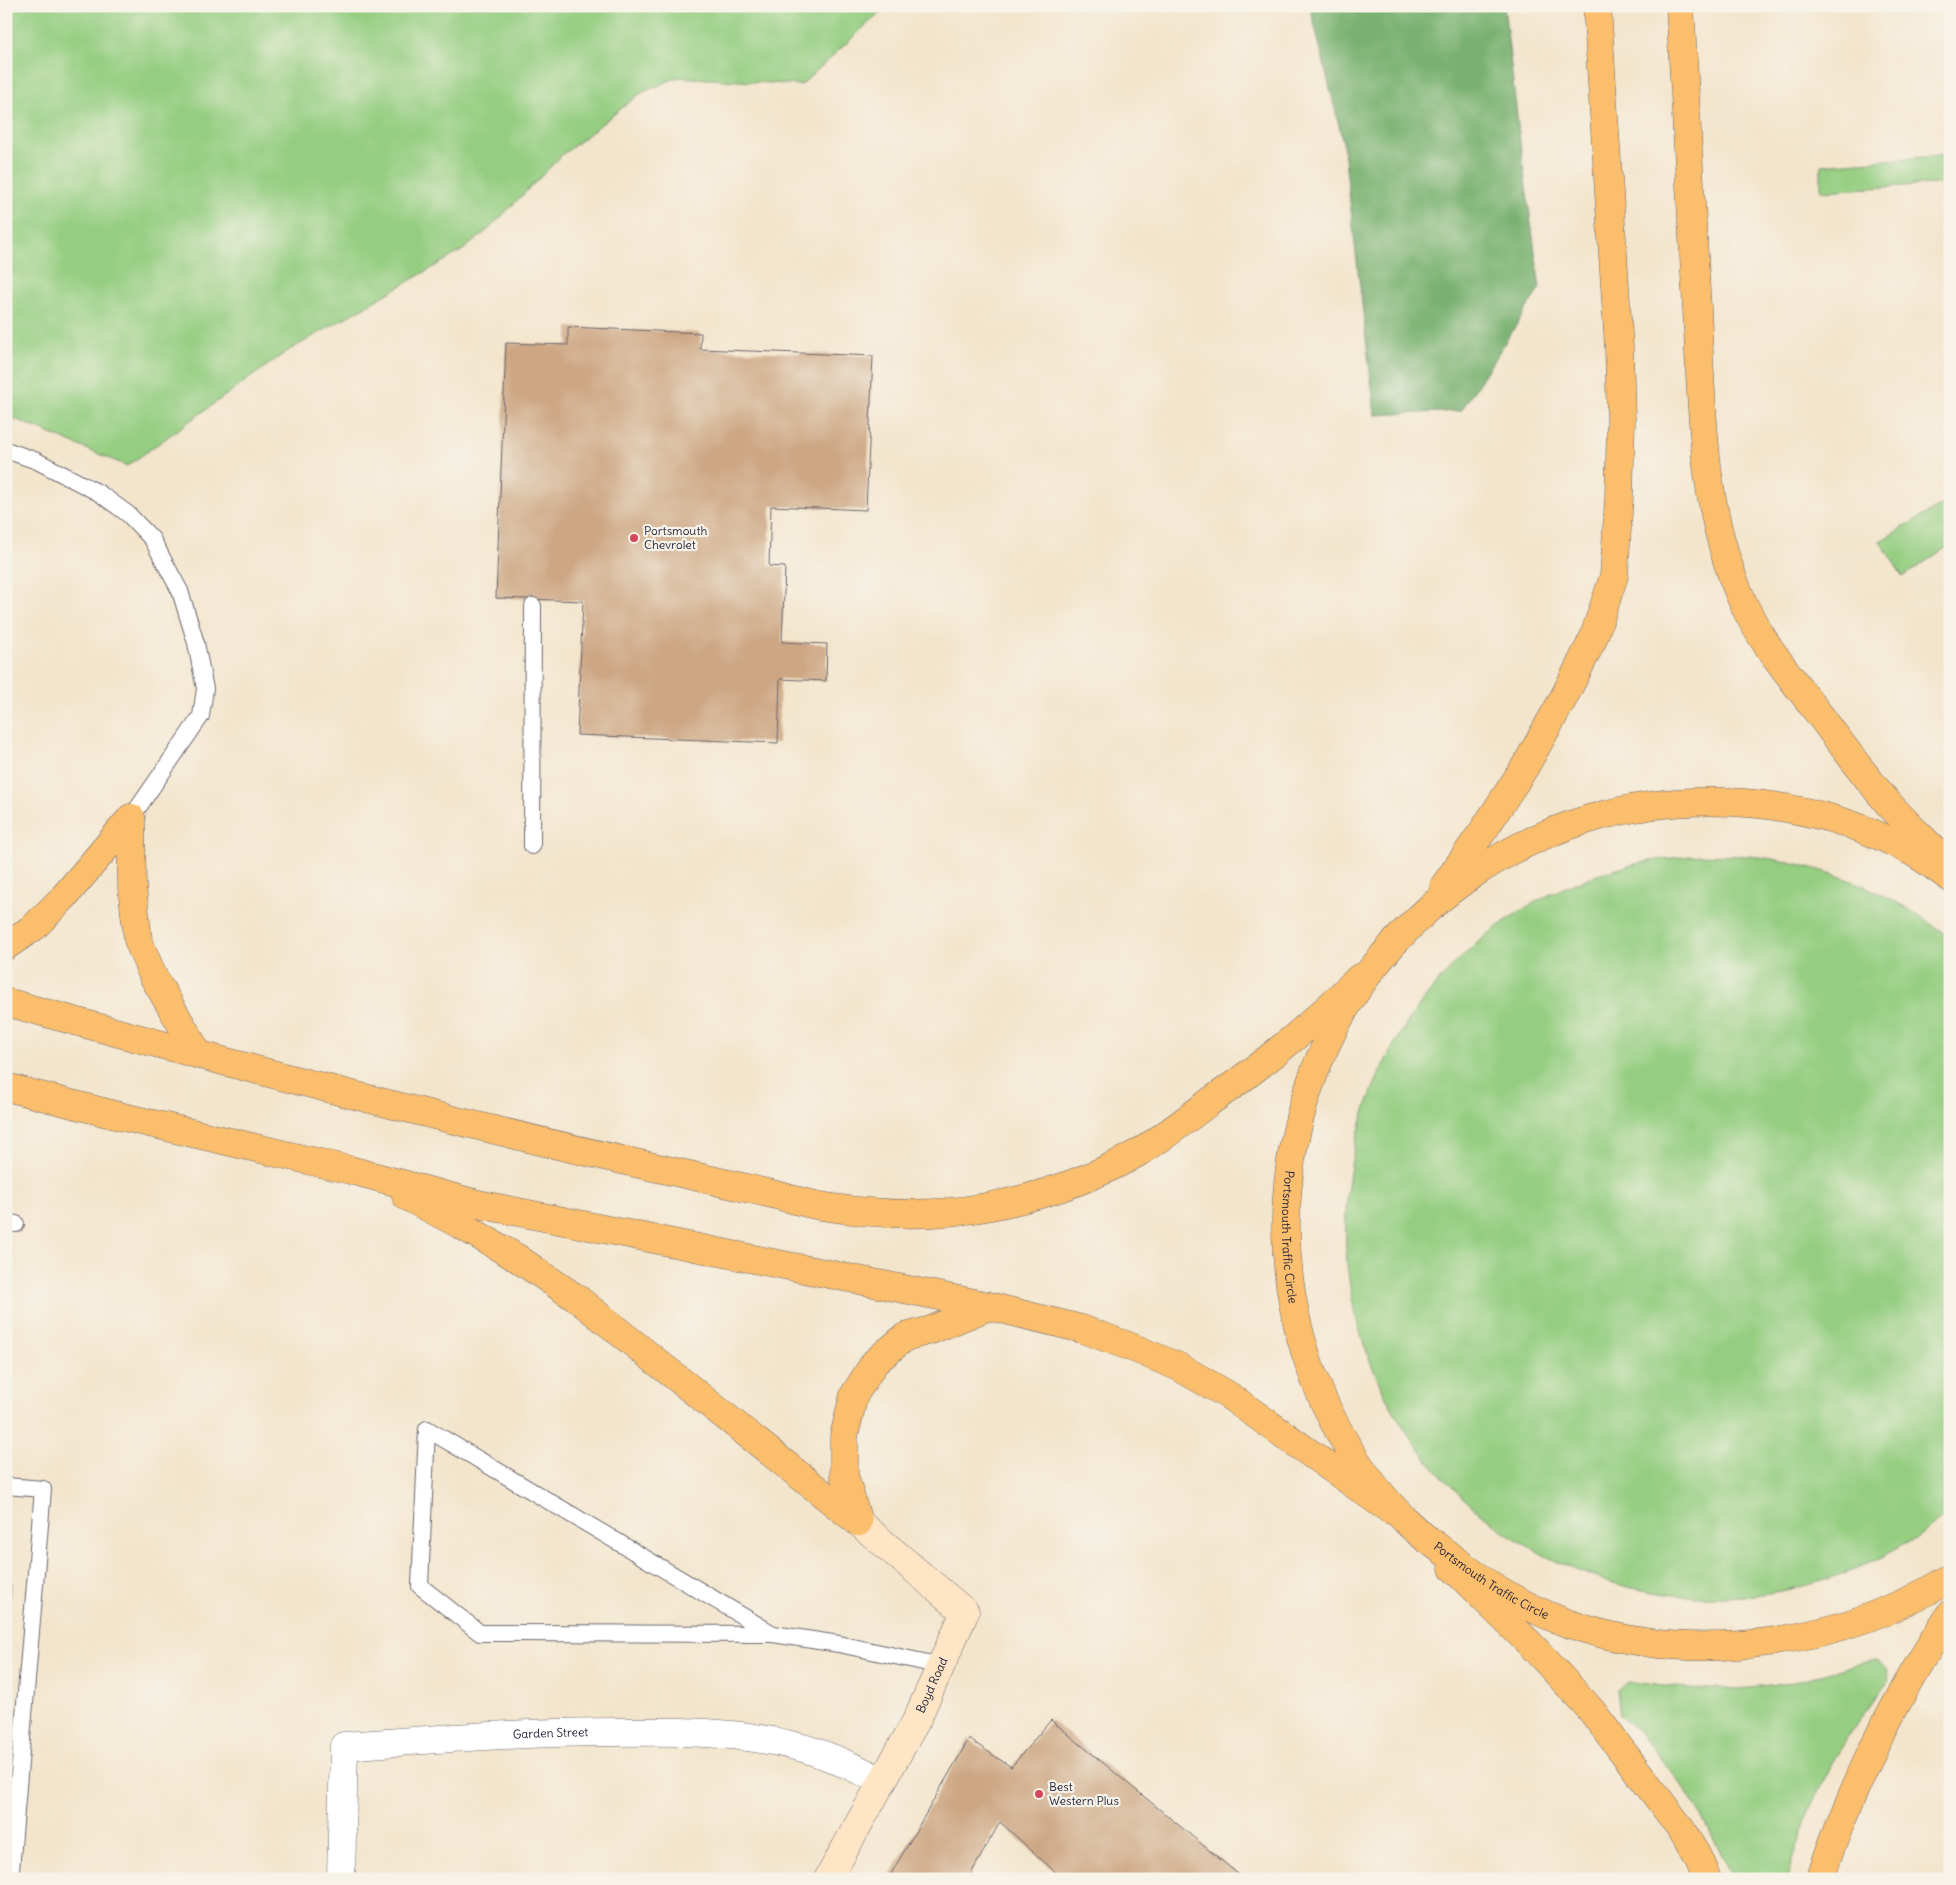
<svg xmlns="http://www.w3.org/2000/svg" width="1956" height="1885" font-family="Delius,sans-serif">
<rect width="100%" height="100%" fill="#f7f3e8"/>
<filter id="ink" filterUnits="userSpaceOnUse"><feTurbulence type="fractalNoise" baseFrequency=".02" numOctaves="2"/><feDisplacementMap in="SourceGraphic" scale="10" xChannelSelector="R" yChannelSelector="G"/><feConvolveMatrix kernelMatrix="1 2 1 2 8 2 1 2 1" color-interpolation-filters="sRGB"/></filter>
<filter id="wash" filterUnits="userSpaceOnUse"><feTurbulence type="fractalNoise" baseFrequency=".0096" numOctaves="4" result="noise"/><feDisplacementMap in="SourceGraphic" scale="20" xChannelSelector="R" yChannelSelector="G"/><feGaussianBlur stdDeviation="1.12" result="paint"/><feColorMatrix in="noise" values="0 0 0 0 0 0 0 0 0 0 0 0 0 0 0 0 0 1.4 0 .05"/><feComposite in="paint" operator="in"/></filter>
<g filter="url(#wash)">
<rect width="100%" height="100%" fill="#f3e5cc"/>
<!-- green -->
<g fill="#95ce81" stroke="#5c785e">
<polygon points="6,6 887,6 801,85 678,77 641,93 562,155 489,229 463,250 286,352 127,466 6,415"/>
<polygon points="1950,155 1950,183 1821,191 1821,165"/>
<polygon points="1950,500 1950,545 1903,577 1880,541"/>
<path d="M1700,855C1716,856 1733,855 1750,856C1824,864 1892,892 1950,938V1514C1867,1578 1764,1609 1659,1593C1580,1581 1507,1543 1450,1485C1286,1317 1321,1045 1514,915C1555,888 1603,870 1651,861C1667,858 1684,857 1700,855Z"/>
<path d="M1875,1660C1885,1664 1891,1669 1888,1681C1837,1746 1809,1799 1788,1879H1733L1706,1823L1681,1784L1652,1748L1620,1714L1617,1690L1627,1681C1683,1690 1738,1693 1794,1682C1822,1677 1847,1665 1875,1660Z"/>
</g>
<!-- forest -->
<polygon fill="#78b16f" stroke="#4d6a55" points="1310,6 1504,6 1521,150 1540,288 1461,411 1375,415 1343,142"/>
<g id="blocks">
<!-- building -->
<g fill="#cda784">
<polygon points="568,327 701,333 700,349 873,356 866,510 771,506 769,566 785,567 782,642 827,644 826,681 780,679 778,743 577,735 583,601 496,598 506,343 568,345"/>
<polygon points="6,1584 11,1585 8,1624 6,1624"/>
<polygon points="1051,1720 1244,1879 1063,1879 1000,1822 968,1879 888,1879 969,1739 1011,1767"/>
</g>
</g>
</g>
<g filter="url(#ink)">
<use href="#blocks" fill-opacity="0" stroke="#6b666e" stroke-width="1"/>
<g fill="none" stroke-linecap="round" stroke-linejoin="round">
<defs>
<g id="lane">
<polyline points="6,450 37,461 99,493 128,514 152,539 180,591 196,643 205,689 201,716 131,818"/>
<polyline points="532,846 533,606"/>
<polyline points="6,1223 16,1224"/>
<polyline points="6,1486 43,1489 11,1870 6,1870"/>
<polyline points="773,1634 427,1429 420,1586 480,1633 773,1634 839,1644 942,1666"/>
</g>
<g id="street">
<path id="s1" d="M341,1879L344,1746C435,1739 526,1732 617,1732C677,1731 736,1731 795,1746C825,1753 854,1768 883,1781"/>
</g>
<g id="secondary">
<path id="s2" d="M828,1879L916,1721L965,1612L858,1522"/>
</g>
<g id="primary">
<polyline points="131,818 132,887 138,940 153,976 199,1055"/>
<polyline points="6,946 34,927 63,898 131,818"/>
<path d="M6,1002C214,1060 424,1115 635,1163C677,1172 720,1182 763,1192C784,1196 805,1204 827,1207C880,1215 933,1217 986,1207C1041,1197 1095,1178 1143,1150C1165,1136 1187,1119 1208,1103C1262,1066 1313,1024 1359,978"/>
<polyline points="6,1087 115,1115 350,1170 478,1204 989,1306 1082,1329 1134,1348 1179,1367 1228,1395 1390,1510"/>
<polyline points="406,1196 459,1224 517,1258 579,1300 858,1522"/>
<polyline points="858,1522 844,1475 844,1436 854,1395 875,1362 905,1337 931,1330 989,1306"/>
<polyline points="1453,1568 1534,1648 1591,1710 1679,1826 1697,1856 1707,1879"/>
<path d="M1821,1879C1827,1855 1837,1832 1846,1810C1874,1741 1909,1677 1950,1614"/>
</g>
<g id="highway">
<path d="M1680,6C1686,107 1691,208 1697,309C1702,407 1701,507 1741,598C1756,633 1779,662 1802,692C1831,729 1857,767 1888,803C1905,822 1925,840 1943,859"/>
<path id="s3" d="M1950,878C1937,869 1925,859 1912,852C1815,798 1694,788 1589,819C1502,845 1428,898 1372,969C1317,1040 1288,1129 1286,1218C1284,1328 1326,1441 1405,1520C1419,1535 1439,1547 1455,1560C1495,1590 1537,1615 1585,1629C1704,1665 1844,1643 1950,1578"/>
<polyline points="1444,886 1485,828 1526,765 1563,699 1593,639 1614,576 1619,497 1621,421 1619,348 1597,6"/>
</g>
</defs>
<!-- lane casing -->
<use href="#lane" stroke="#6b666e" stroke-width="18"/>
<!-- street casing -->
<use href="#street" stroke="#6b666e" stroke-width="29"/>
<!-- secondary casing -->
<use href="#secondary" stroke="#6b666e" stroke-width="29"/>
<!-- primary casing -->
<use href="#primary" stroke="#6b666e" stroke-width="29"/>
<!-- highway casing -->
<use href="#highway" stroke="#6b666e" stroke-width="29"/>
<!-- lane -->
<use href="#lane" stroke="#fff" stroke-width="16"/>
<!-- street -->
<use href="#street" stroke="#fff" stroke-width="28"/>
<!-- secondary -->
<use href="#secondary" stroke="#fde5c5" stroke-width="28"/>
<!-- primary -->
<use href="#primary" stroke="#fabe6d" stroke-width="28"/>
<!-- highway -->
<use href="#highway" stroke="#fabe6d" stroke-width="28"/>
</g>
</g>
<!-- markers -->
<g fill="#d1495b" stroke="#f7f3e8" stroke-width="2">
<circle cx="634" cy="538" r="5"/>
<circle cx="1039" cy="1794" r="5"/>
</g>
<g text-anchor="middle" stroke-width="4.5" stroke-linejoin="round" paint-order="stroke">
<!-- poi labels -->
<g font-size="12" fill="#22223b" stroke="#f7f3e8" text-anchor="start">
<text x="644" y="535">Portsmouth<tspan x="644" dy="14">Chevrolet</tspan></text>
<text x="1049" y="1791">Best<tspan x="1049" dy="14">Western Plus</tspan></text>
</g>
<!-- street labels -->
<g font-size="12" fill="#22223b" stroke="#f7f3e8">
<text dy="4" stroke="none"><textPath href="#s3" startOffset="934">Portsmouth Traffic Circle</textPath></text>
<text dy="4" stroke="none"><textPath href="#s3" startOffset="1354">Portsmouth Traffic Circle</textPath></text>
<text dy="4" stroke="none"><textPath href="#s2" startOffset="220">Boyd Road</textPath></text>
<text dy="4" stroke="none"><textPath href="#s1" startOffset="340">Garden Street</textPath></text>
</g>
</g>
<!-- margin -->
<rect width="1956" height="1885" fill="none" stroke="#f7f3e8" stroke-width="25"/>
</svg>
